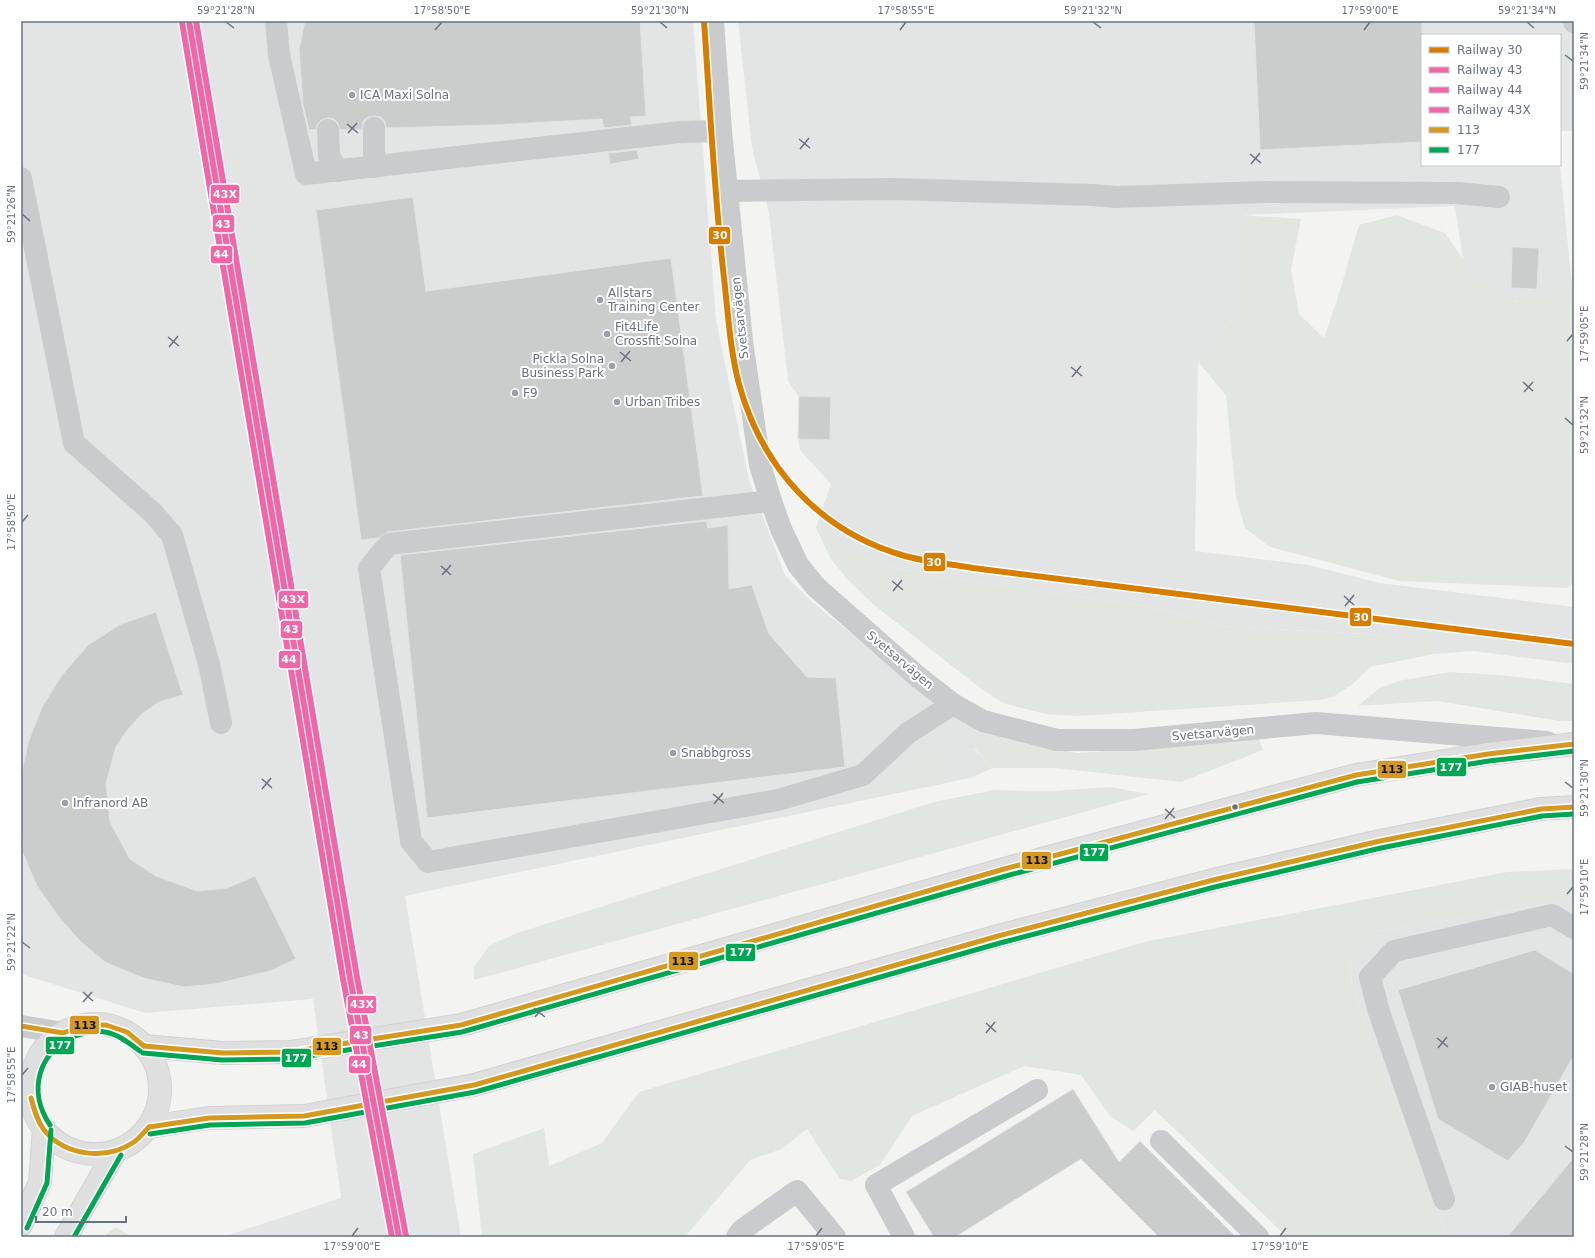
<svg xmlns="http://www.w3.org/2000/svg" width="1595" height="1258" font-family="'DejaVu Sans',sans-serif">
<rect width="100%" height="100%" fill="#f3f4f2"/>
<!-- built -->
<g fill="#e3e5e5">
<polygon points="21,21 693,21 716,320 749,480 785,575 811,601 914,684 994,733 974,749 993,768 970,778 405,896 461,1237 223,1237 341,1198 313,999 145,1013 21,974"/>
<polygon points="738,21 1574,21 1574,131 1560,131 1560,35 1422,35 1422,165 1560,165 1573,294 1470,307 1455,206 1244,215 1244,304 1198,362 1195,551 1309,565 1380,583 1574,607 1574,664 1473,651 1434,654 1431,641 1368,634 1222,626 1151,607 920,574 879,564 848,549 816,528 831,484 800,450 798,439 830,439 831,398 799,397 788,381 769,214 752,147"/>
<polygon points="1574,900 1574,1237 1448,1237 1352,987 1350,958 1373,932"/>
</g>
<!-- green -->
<g fill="#e2e6e1">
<polygon points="1243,215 1301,219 1291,269 1299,314 1324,338 1338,297 1359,225 1397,215 1445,233 1474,275 1515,302 1574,281 1574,582 1567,588 1399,581 1270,547 1245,528 1236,497 1226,395 1198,362 1244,304"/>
<polygon points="816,528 848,549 879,564 920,574 1151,607 1222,626 1368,634 1432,641 1434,654 1370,667 1354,683 1333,697 1320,700 1078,716 1045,714 1003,703 979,687 874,605 847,579 831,559"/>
<polygon points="1450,672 1501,675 1574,684 1574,721 1559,721 1437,701 1358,706 1378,689 1398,681"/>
<polygon points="994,733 1077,753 1148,748 1258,736 1263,750 1181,782 1056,768 993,768 974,748"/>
<polygon points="921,748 944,757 937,774 909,788 860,797 896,776"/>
<polygon points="1110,787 1149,794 474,980 474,967 489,946 514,934 934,802 995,790 1051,791"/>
<polygon points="1574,869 1574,900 1373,932 1350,958 1352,987 1448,1237 1287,1237 1155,1110 1133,1131 1110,1116 1081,1075 1024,1066 912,1116 880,1165 851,1181 840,1179 807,1129 782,1149 750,1160 685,1237 482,1237 473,1154 544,1128 549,1166 602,1143 639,1092 1144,942 1507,872"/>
<polygon points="116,1227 132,1237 103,1237"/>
</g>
<!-- building -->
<g fill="#cbcdcd" stroke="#e2e3e2">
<polygon points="305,21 640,21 646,116 630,117 632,125 604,128 602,119 494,125 386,128 385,122 381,117 374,116 368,117 363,121 362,129 340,130 338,123 334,119 328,118 321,120 317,125 316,130 309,130 303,105 299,49"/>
<polygon points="1254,21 1422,21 1422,142 1260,150"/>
<polygon points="637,150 639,159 610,164 608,153"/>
<polygon points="413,197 426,291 671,258 703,496 388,532 378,538 361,540 316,210"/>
<polygon points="1512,247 1539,248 1537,289 1511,288"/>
<polygon points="799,396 831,397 830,440 798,439"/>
<polygon points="706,521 708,528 728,525 729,589 752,585 769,634 807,677 836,678 845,767 427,818 400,555"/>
<polygon points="156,612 183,695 159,702 142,714 128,729 116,747 106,783 110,822 130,859 156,876 197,891 227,888 255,876 296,959 270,971 215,984 184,987 143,978 105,962 80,941 58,916 37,886 22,851 21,776 28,743 42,707 62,675 88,645 121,624"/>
<polygon points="1535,950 1574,974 1574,1055 1525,1141 1508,1161 1438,1119 1398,990"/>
<polygon points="1073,1089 1119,1162 1140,1141 1236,1237 1159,1237 1081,1159 955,1237 934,1237 906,1192"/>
<polygon points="1574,1157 1574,1237 1507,1237 1547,1190"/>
</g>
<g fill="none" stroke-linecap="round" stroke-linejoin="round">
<defs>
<g id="major">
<circle cx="95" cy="1089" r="65"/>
<polyline points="144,1046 223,1053 290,1052 461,1025 1004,869 1356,775 1488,754 1574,744"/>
<polyline points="149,1127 209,1118 304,1116 474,1085 998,936 1213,880 1380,841 1541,809 1574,807"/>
<polyline points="21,1225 40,1182 44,1129"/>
<polyline points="66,1237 115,1152"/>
</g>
</defs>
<!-- major casing -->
<use href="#major" stroke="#d0d1d2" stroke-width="24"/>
<!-- minor -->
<g stroke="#cacbcc" stroke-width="22">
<polyline points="276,21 279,55 306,174 681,132 721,131"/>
<polyline points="713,21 721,131 742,341 760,465 771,501 781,529 798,565 816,587 918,677 953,704 983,721 1057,740 1134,740 1316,723 1547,742"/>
<polyline points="1574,21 1574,22"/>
<polyline points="374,128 374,167"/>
<polyline points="328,130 329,156 338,171"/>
<polyline points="21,178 74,443 153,513 172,535 209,664 221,723"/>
<polyline points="727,191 893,189 1093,195 1117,197 1265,192 1457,193 1499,197"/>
<polyline points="771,501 389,544 369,568 411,841 428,862 778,800 863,775 908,733 953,704"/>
<polyline points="21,1026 63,1033"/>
<polyline points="21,1093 31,1098"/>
<polyline points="1161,1141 1258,1237"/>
<polyline points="1444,1199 1379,1012 1370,977 1394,951 1552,915 1574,928"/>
<polyline points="737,1237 742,1230 797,1191 835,1237"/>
<polyline points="904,1237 876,1185 1037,1090"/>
</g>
<!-- major -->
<use href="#major" stroke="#dfdfdf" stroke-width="22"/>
<defs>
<g id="bus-1">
<polyline points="21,1026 63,1033 84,1025 106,1025 127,1032 144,1046"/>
<polyline points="144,1046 223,1053 290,1052 461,1025 1004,869 1356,775 1488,754 1574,744"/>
<path d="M31,1098C34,1109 37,1121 44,1130C65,1156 106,1161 134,1142C140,1138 144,1132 149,1127"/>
<polyline points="149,1127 209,1118 304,1116 474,1085 998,936 1213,880 1380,841 1541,809 1574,807"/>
</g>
<g id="bus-2">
<polyline points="143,1053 222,1060 290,1059 462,1032 1006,876 1357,782 1489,761 1574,751"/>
<path d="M50,1125C27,1091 38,1050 78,1035C86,1033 97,1030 105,1032C118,1034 130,1044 140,1051"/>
<polyline points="150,1134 210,1125 305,1123 475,1092 1000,943 1215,887 1381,848 1542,816 1574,814"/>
<polyline points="27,1228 47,1183 51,1130"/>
<polyline points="74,1237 121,1155"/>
</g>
</defs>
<!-- bus-1 casing -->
<use href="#bus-1" stroke="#fff" stroke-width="8"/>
<!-- bus-2 casing -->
<use href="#bus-2" stroke="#fff" stroke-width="8"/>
<!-- bus-1 -->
<use href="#bus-1" stroke="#d39920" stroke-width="5"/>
<!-- bus-2 -->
<use href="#bus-2" stroke="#00a651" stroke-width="5"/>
<defs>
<path id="rail-1" d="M704,21C710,107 714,193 724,278C728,313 730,350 739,384C762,468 820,532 905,556C927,562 950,564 973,568L1574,644"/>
<polyline id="rail-2" points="189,21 350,978 399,1237"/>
<polyline id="rail-3" points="182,22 343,979 392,1237"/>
<polyline id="rail-4" points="196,21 357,977 406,1236"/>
</defs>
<!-- rail-1 casing -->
<use href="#rail-1" stroke="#fff" stroke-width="9"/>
<!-- rail-2 casing -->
<use href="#rail-2" stroke="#fff" stroke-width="9"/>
<!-- rail-3 casing -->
<use href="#rail-3" stroke="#fff" stroke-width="9"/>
<!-- rail-4 casing -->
<use href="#rail-4" stroke="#fff" stroke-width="9"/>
<!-- rail-1 -->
<use href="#rail-1" stroke="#d77d00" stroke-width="6"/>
<!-- rail-2 -->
<use href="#rail-2" stroke="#f166a7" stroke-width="6"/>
<!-- rail-3 -->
<use href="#rail-3" stroke="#f166a7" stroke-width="6"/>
<!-- rail-4 -->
<use href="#rail-4" stroke="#f166a7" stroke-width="6"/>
</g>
<!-- ticks -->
<path fill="none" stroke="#677180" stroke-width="1.5" d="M226,22L234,28M660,22L667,28M1093,22L1101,28M1527,22L1534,28M435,30L442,22M900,30L906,22M1364,30L1370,22M1565,55L1573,61M347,124L358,133M348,133L357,123M799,139L810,148M800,149L809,138M1250,154L1261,163M1251,164L1260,153M22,214L30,221M168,337L179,346M1567,341L1573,334M169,347L178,336M620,352L631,361M621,362L630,351M1071,367L1082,376M1072,377L1081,366M1523,382L1533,391M1524,392L1533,382M1565,418L1573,425M22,522L28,515M441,566L451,575M442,575L451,565M892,581L903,590M893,591L902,580M1344,596L1354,605M1345,606L1354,595M262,779L272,788M1565,782L1573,788M262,789L271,778M713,794L724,803M714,804L723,793M1165,809L1175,818M1165,819L1174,808M1567,894L1573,887M22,942L30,948M83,992L93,1001M83,1002L92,992M534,1008L545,1017M535,1017L544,1007M986,1023L996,1032M986,1033L995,1022M1437,1038L1448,1047M1438,1048L1447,1037M22,1075L28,1068M1565,1146L1573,1152M352,1236L358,1228M816,1236L822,1228M1280,1236L1286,1228"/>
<!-- markers -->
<g fill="#989fa8" stroke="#fff" stroke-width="1.5">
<circle cx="352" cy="95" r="4"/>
<circle cx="600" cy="300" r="4"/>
<circle cx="607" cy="334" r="4"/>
<circle cx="612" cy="366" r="4"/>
<circle cx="515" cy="393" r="4"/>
<circle cx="617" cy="402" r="4"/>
<circle cx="673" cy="753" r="4"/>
<circle cx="65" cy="803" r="4"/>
<circle cx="1492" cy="1087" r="4"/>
</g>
<circle fill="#677180" stroke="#fff" stroke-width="1.5" cx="1235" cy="807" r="3.5"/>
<g text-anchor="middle" stroke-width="4" stroke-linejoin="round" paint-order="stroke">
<!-- poi labels -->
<g font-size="12" fill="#677180" stroke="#fff" text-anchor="start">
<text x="360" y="99">ICA Maxi Solna</text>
<text x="608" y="297">Allstars<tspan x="608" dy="14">Training Center</tspan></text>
<text x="615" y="331">Fit4Life<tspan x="615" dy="14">Crossfit Solna</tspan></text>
<text x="604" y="363" text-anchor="end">Pickla Solna<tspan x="604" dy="14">Business Park</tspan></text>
<text x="523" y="397">F9</text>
<text x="625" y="406">Urban Tribes</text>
<text x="681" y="757">Snabbgross</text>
<text x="73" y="807">Infranord AB</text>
<text x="1500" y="1091">GIAB-huset</text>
</g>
<!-- street labels -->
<g font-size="12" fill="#677180" stroke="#fff">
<text transform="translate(740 318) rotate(-96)" y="4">Svetsarvägen</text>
<text transform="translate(900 660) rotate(40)" y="4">Svetsarvägen</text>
<text transform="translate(1213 733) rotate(-5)" y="4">Svetsarvägen</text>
</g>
</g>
<g stroke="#fff" stroke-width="1.5">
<rect x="210" y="184" width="30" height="20" rx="4" fill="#f166a7"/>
<rect x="212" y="214" width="23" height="19" rx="4" fill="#f166a7"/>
<rect x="708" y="226" width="23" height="19" rx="4" fill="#d77d00"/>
<rect x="210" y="245" width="23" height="19" rx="4" fill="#f166a7"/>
<rect x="923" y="552" width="23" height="20" rx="4" fill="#d77d00"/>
<rect x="278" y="590" width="31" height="19" rx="4" fill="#f166a7"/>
<rect x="1349" y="607" width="23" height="20" rx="4" fill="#d77d00"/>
<rect x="280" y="620" width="23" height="19" rx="4" fill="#f166a7"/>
<rect x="278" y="650" width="23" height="19" rx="4" fill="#f166a7"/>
<rect x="1436" y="757" width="31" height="20" rx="4" fill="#00a651"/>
<rect x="1377" y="760" width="30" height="19" rx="4" fill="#d39920"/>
<rect x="1079" y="843" width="30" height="19" rx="4" fill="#00a651"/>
<rect x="1021" y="851" width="31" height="19" rx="4" fill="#d39920"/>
<rect x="725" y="943" width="31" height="19" rx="4" fill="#00a651"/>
<rect x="668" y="951" width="31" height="20" rx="4" fill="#d39920"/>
<rect x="347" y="995" width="30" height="19" rx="4" fill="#f166a7"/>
<rect x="69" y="1015" width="31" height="20" rx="4" fill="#d39920"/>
<rect x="349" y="1025" width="23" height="20" rx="4" fill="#f166a7"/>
<rect x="45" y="1036" width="30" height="19" rx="4" fill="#00a651"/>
<rect x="312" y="1037" width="30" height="19" rx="4" fill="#d39920"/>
<rect x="281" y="1048" width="31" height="20" rx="4" fill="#00a651"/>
<rect x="348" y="1055" width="23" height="19" rx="4" fill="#f166a7"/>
</g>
<g font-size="11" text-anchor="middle" font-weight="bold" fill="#fff">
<text x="225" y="198">43X</text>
<text x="223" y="228">43</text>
<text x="720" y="239">30</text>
<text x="221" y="258">44</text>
<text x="934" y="566">30</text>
<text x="293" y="603">43X</text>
<text x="1361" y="621">30</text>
<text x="291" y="633">43</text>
<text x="289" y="663">44</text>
<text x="1451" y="771">177</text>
<text x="1094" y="856">177</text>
<text x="741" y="956">177</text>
<text x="362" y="1008">43X</text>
<text x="361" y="1039">43</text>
<text x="60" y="1049">177</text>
<text x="296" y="1062">177</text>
<text x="359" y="1068">44</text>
</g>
<g font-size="11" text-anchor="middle" font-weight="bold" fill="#111">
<text x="1392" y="773">113</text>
<text x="1037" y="864">113</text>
<text x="683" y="965">113</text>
<text x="85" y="1029">113</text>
<text x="327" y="1050">113</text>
</g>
<!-- border -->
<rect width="1595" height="1258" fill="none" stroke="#ffffff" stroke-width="44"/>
<!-- legend -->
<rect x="1421" y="34" width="140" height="132" fill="#ffffff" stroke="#c2c6cc"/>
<rect x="1429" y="47" width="20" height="6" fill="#d77d00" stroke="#c2c6cc"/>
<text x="1457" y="54" font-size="12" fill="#677180">Railway 30</text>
<rect x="1429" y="67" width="20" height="6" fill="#f166a7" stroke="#c2c6cc"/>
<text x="1457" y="74" font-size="12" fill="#677180">Railway 43</text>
<rect x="1429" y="87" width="20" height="6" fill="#f166a7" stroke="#c2c6cc"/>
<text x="1457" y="94" font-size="12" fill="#677180">Railway 44</text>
<rect x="1429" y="107" width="20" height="6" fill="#f166a7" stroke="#c2c6cc"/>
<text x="1457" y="114" font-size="12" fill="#677180">Railway 43X</text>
<rect x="1429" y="127" width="20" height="6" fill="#d39920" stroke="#c2c6cc"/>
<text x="1457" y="134" font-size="12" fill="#677180">113</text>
<rect x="1429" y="147" width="20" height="6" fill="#00a651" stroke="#c2c6cc"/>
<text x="1457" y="154" font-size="12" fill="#677180">177</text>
<!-- scale -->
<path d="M36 1216v6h90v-6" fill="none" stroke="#677180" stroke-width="2"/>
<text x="42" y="1216" font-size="12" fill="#677180" stroke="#ffffff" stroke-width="3" paint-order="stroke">20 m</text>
<rect x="22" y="22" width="1551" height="1214" fill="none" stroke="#677180" stroke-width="1.5"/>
<g font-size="10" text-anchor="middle" fill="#677180">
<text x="226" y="14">59°21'28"N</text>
<text x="442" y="14">17°58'50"E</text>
<text x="660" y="14">59°21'30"N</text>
<text x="906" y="14">17°58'55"E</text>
<text x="1093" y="14">59°21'32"N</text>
<text x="1370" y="14">17°59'00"E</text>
<text x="1527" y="14">59°21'34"N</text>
<text transform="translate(1584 61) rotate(-90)" y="4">59°21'34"N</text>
<text transform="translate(11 214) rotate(-90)" y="4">59°21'26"N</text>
<text transform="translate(1584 334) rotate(-90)" y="4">17°59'05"E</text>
<text transform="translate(1584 425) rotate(-90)" y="4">59°21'32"N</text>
<text transform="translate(11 522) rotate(-90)" y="4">17°58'50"E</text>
<text transform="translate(1584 788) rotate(-90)" y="4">59°21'30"N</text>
<text transform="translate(1584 887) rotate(-90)" y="4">17°59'10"E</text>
<text transform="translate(11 942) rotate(-90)" y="4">59°21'22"N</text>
<text transform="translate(11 1075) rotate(-90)" y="4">17°58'55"E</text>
<text transform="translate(1584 1152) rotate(-90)" y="4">59°21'28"N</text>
<text x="352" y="1250">17°59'00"E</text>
<text x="816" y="1250">17°59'05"E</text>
<text x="1280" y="1250">17°59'10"E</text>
</g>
</svg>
